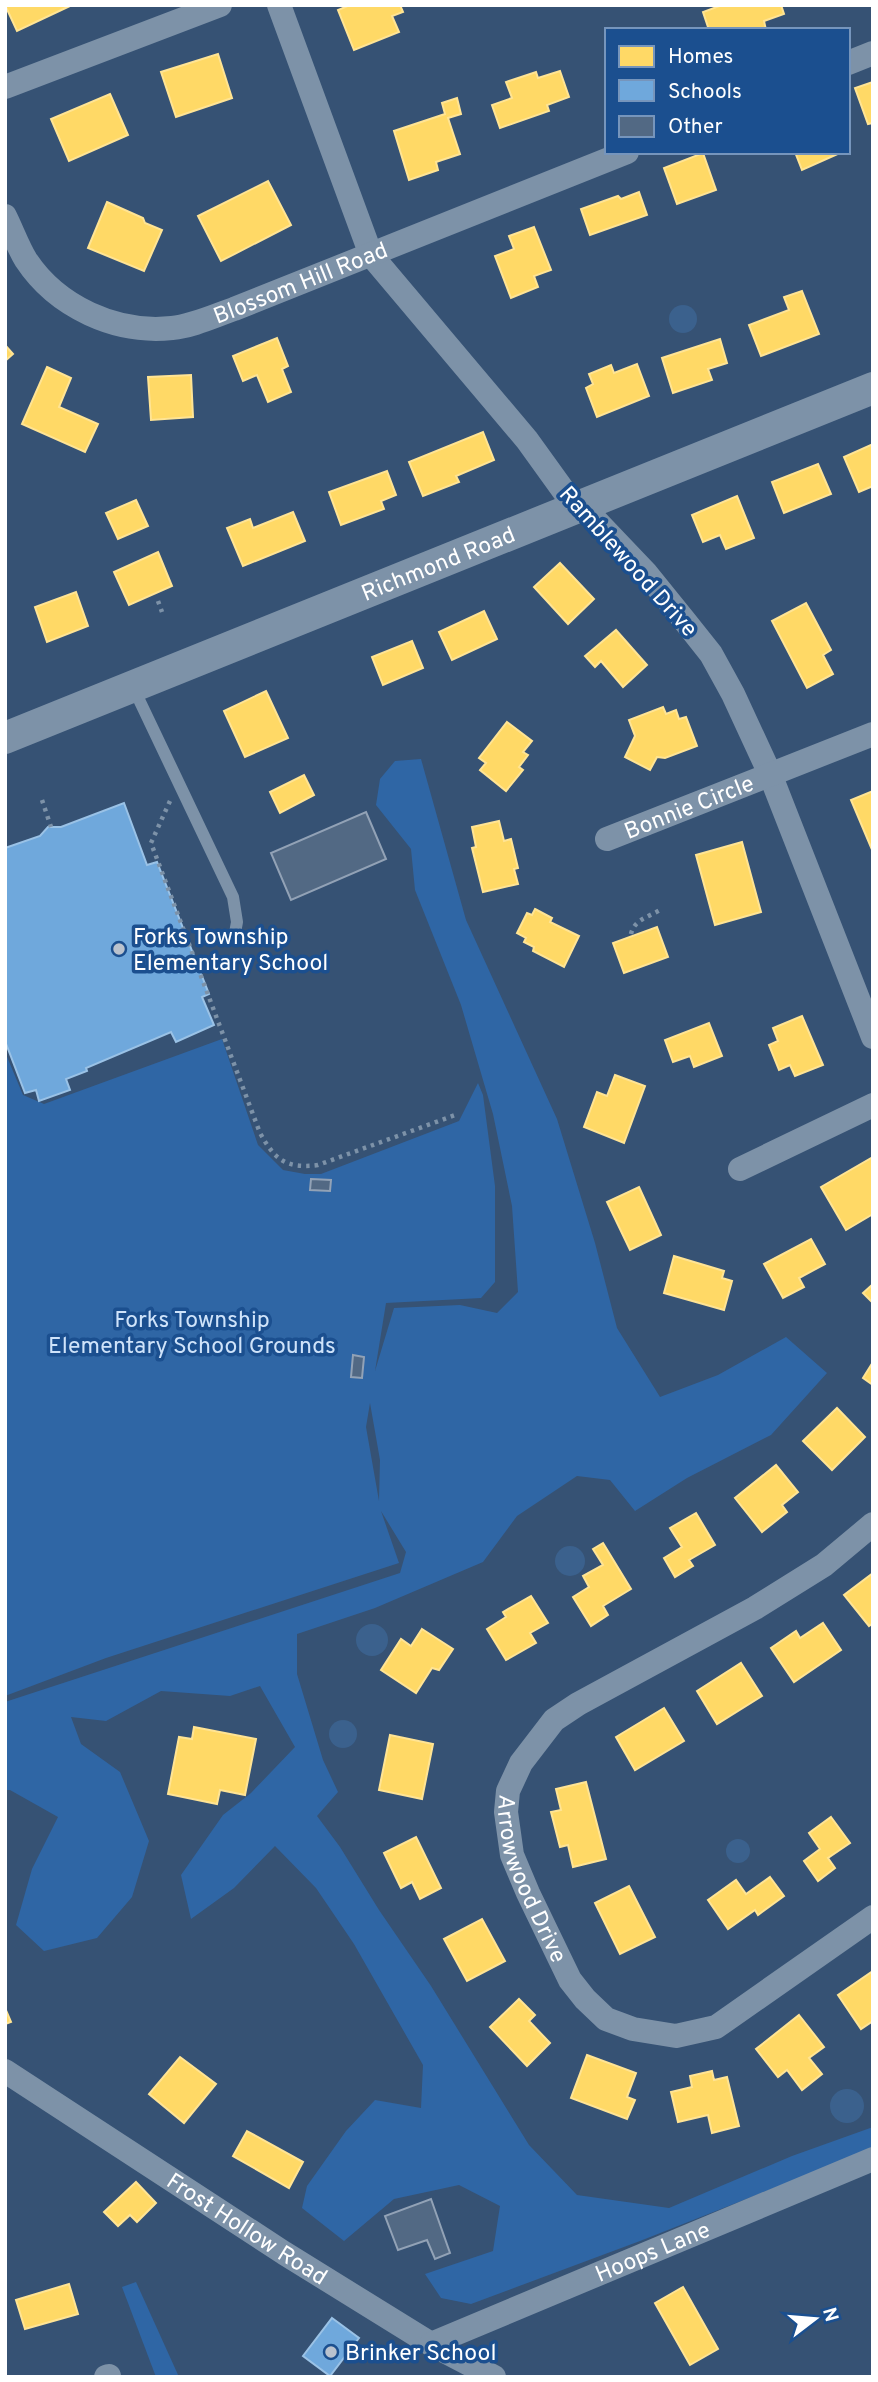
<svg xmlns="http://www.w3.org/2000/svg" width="878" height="2382" font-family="Overpass,sans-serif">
<rect width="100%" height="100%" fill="#365274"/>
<!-- green -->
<g fill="#2f66a5" fill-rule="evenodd">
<path d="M421,759L466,920L557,1119L595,1243L617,1328L660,1397L718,1375L786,1337L827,1373L771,1435L687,1478L635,1511L610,1480L577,1476L517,1516L483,1562L375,1608L297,1634V1674L323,1760L338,1792L317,1816L340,1847L379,1910L431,1986L529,2145L577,2195L669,2208L792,2156L873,2127V2149L640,2241L471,2304L441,2298L425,2274L493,2251L500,2206L459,2185L394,2199L344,2241L302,2208L307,2186L346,2131L375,2100L421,2108L423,2065L354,1944L316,1888L275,1846L234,1888L191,1919L181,1875L223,1815L251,1793L295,1747L260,1686L230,1696L161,1691L106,1721L71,1717L81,1744L120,1772L149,1841L132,1897L97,1938L44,1951L16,1925L32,1869L58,1817L10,1790H5V1702L400,1573L406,1552L381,1511L399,1563L106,1658L5,1696V1052L23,1095L44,1104L222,1039L258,1145L283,1170L305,1174H321L459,1121L478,1083L483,1095L495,1186V1282L481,1298L386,1303L375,1371L394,1308L460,1305L497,1313L518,1292L512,1206L493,1114L461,1005L415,890L411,849L376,805L380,779L395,761ZM370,1403L380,1460L379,1501L366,1427Z"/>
<polygon points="136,2282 179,2377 156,2377 122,2287"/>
</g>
<!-- water -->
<g fill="#3b618d">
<circle cx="683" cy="319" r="14"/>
<circle cx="570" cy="1561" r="15"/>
<circle cx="372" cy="1640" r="16"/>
<circle cx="343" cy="1734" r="14"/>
<circle cx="738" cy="1851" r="12"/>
<circle cx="847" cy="2106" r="17"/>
</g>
<!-- homes -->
<g fill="#ffd966" stroke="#ffe494" stroke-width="2">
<polygon points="5,5 72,5 17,31"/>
<polygon points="350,5 400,5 403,12 392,16 399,32 354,50 338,10"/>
<polygon points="722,5 781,5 784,14 764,21 766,30 709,30 703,12"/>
<polygon points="218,54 232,98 176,117 161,72"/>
<polygon points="560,71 569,97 547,105 549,111 500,128 492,105 512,98 506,82 536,72 538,78"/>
<polygon points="873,82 873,123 868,124 855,88"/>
<polygon points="110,94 128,135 69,161 51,119"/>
<polygon points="457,98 461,114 448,118 460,154 436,162 438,170 409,180 394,131 445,114 442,103"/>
<polygon points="795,152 842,152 802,170"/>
<polygon points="703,153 716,190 677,204 664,168"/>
<polygon points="268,181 291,225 221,261 198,216"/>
<polygon points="639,192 647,215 590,235 581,209 618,196 621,199"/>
<polygon points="107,202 143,218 145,223 162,230 144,271 88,248"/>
<polygon points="534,227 551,270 534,276 538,287 511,298 495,256 514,249 509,236"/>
<polygon points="802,291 819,334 761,356 749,325 789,310 784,297"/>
<polygon points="277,338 288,366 282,369 291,392 268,402 257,375 243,381 233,356"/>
<polygon points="720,339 727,363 708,369 712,380 673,393 662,358"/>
<polygon points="5,345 13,354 5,361"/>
<polygon points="637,364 649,396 597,417 586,388 593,384 589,374 611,365 614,373"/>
<polygon points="47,367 71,378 59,407 98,424 85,452 22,424"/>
<polygon points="191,375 193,417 151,420 148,377"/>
<polygon points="483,432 494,460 456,476 459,482 423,496 409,462"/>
<polygon points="873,444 873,486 859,492 844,457"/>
<polygon points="818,464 831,494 784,513 772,482"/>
<polygon points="387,471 396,495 381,501 384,509 341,525 329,492"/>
<polygon points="737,496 754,538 726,549 720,535 703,542 692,515"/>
<polygon points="136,500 148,526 118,539 106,513"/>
<polygon points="293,512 305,541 243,566 227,528 250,519 253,528"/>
<polygon points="158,552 172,586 129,605 114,572"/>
<polygon points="560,563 594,599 568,624 534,587"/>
<polygon points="76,592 88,626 47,642 35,607"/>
<polygon points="806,603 831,650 823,655 833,674 807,688 772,621"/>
<polygon points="484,611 497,639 452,660 439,632"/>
<polygon points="616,630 647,665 623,687 601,661 595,667 585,656"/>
<polygon points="412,641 423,668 383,685 372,657"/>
<polygon points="266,691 288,738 245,757 224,711"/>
<polygon points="663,707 666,714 676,710 679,719 686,717 697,746 665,758 657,757 650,770 625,757 635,736 629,720"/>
<polygon points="507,722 532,741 523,752 528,755 519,767 523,770 506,791 480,770 486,763 479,758"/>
<polygon points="304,775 314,795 280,813 270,792"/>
<polygon points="873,791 873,852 851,800"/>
<polygon points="499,821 504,841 511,839 518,868 514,869 518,884 483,892 472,848 476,847 472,827"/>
<polygon points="742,842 761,912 715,925 696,855"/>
<polygon points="535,909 552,918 550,922 579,936 564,967 533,951 534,947 524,942 526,938 517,933 527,913 532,915"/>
<polygon points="657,927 668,957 624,973 613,943"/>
<polygon points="802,1016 823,1065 795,1076 790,1065 779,1070 769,1045 778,1041 773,1028"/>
<polygon points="709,1023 722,1056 694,1067 690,1056 673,1062 665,1040"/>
<polygon points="615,1075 645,1086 624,1143 584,1127 597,1092 607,1096"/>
<polygon points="873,1157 873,1214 846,1230 821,1187"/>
<polygon points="639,1187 661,1235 630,1250 607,1202"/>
<polygon points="811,1239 825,1264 799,1278 804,1287 783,1298 764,1264"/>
<polygon points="674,1256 724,1271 722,1278 732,1281 724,1310 664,1293"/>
<polygon points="873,1284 873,1301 872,1302 863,1293"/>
<polygon points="873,1362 873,1385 863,1378"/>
<polygon points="837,1408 865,1437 832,1470 803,1441"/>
<polygon points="776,1465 798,1492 782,1505 787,1512 762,1532 735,1498"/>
<polygon points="696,1513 715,1545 689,1560 693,1566 675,1577 664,1558 682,1547 670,1528"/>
<polygon points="603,1543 631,1589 603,1606 608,1615 591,1626 573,1597 589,1587 583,1576 603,1565 593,1549"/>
<polygon points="873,1573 873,1623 869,1626 844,1595"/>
<polygon points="531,1596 548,1623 530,1633 536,1643 506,1660 487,1629 506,1617 503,1612"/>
<polygon points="823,1623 841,1650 794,1682 771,1648 796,1631 800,1638"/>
<polygon points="422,1629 453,1649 439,1670 432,1668 416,1693 381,1670 401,1639 411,1646"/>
<polygon points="741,1663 762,1696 717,1724 697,1691"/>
<polygon points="664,1708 684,1741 635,1770 616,1737"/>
<polygon points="194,1727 256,1739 245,1795 220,1790 217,1804 168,1794 179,1737 192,1739"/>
<polygon points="390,1735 433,1744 422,1799 379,1790"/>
<polygon points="586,1782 606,1859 573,1867 568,1845 560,1847 551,1812 561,1810 556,1789"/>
<polygon points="831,1817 850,1843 828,1858 835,1868 818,1881 804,1861 820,1849 809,1833"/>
<polygon points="416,1837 441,1888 420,1899 412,1882 401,1888 384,1853"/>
<polygon points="770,1877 784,1896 758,1915 755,1910 728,1929 708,1900 736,1880 746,1894"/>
<polygon points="629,1886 655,1937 620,1954 595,1903"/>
<polygon points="482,1919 505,1961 467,1981 444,1939"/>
<polygon points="873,1971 873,2021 861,2029 838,1995"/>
<polygon points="519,1999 535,2015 529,2021 550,2043 527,2066 490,2027"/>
<polygon points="5,2008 11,2022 5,2024"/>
<polygon points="799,2015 824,2047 809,2058 822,2074 802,2090 787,2070 778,2077 756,2049"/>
<polygon points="587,2055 636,2073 627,2097 635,2100 627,2119 571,2098"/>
<polygon points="180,2057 216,2084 184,2123 149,2094"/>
<polygon points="712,2071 714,2080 727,2077 739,2126 712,2133 708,2115 678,2122 671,2092 692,2087 690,2076"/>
<polygon points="247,2131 303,2162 289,2188 233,2156"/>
<polygon points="136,2182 156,2203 137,2222 130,2215 118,2226 104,2212"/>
<polygon points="69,2284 78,2314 25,2329 16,2300"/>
<polygon points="683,2287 718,2349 690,2365 655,2303"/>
</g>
<!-- schools -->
<g fill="#6fa8dc" stroke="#9ac2e6" stroke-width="2">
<polygon points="124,803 147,865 157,862 209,994 202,997 214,1025 176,1042 171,1032 86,1068 87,1071 66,1079 70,1090 39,1101 36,1090 25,1093 5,1041 5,848 40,836 48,827 61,827"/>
<polygon points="332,2318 359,2338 330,2376 303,2356"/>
</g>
<!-- building -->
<g fill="#526984" stroke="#92a2b6" stroke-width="2">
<polygon points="366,812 386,859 291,900 271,853"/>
<polygon points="311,1179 331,1180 330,1191 310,1190"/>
<polygon points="353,1355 364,1357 362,1378 351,1377"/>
<polygon points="431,2199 450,2253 435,2259 427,2240 398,2250 385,2216"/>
</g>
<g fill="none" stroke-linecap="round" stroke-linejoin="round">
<!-- path -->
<g stroke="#7d92a8" stroke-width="4.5" stroke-dasharray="3.5 5" stroke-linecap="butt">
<polyline points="158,601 162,612"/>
<polyline points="42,800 51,827"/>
<path d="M170,801L151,843L260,1133C275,1160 286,1169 318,1165L458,1114"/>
<path d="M631,934C634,920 648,917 660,910"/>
</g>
<!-- service -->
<polyline stroke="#7d92a8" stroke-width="12" points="133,687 233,897 237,922 235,933"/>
<!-- minor -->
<g stroke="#7d92a8" stroke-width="24">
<polyline points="279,5 371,255 527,440 576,508 585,509 646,573 684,620 711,654 733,694 770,774 873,1037"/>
<polyline points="848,63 873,53"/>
<polyline points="5,87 220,5"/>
<path id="s1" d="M5,216C12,230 18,247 26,260C57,307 116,334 172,328C193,326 214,316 234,309L627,152"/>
<path id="s2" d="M607,839L873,734"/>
<polyline points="740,1169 873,1105"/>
<path id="s3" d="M873,1524L824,1565L755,1608L578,1704L554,1720L521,1763L508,1791L506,1812L512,1855L528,1893L570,1980L585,1999L606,2019L633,2029L676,2036L716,2027L873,1917"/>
<path id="s4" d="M5,2071L284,2253L431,2344L494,2377"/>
<path id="s5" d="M431,2344L873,2159"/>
<polyline points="106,2377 109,2376"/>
</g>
<!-- tertiary -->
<path stroke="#7d92a8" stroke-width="32" id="s6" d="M5,738L873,388"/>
</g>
<!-- markers -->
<g fill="#b9c2ce" stroke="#1b4f8f" stroke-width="2.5">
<circle cx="119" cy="949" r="7"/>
<circle cx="331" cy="2352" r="7"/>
</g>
<g text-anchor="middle" stroke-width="7" stroke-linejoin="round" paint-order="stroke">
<!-- street labels -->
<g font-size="23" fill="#fff" stroke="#1b4f8f">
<text dy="8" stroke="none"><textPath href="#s1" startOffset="354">Blossom Hill Road</textPath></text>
<text transform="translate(629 561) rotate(48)" y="8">Ramblewood Drive</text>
<text dy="8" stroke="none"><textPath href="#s6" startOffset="467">Richmond Road</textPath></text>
<text dy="8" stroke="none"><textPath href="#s2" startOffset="88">Bonnie Circle</textPath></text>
<text dy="8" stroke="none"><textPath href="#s3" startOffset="553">Arrowwood Drive</textPath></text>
<text dy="8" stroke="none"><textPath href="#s4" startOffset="289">Frost Hollow Road</textPath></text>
<text dy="8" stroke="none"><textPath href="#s5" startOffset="240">Hoops Lane</textPath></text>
</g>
<!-- poi labels -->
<g font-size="23" fill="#fff" stroke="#1b4f8f" text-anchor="start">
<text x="133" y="944">Forks Township<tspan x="133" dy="26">Elementary School</tspan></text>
<text x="345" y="2360">Brinker School</text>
</g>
<!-- park labels -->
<g font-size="23" fill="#cfe3fa" stroke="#1b4f8f">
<text x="192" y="1327">Forks Township<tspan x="192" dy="26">Elementary School Grounds</tspan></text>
</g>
</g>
<!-- border -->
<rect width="878" height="2382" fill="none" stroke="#ffffff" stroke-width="14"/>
<!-- legend -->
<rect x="605" y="28" width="245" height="126" fill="#1b4f8f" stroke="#7695bc" stroke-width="2"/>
<rect x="619" y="46" width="35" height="21" fill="#ffd966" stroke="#7695bc" stroke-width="2"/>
<text x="668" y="63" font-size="21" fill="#ffffff">Homes</text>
<rect x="619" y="80" width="35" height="21" fill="#6fa8dc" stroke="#7695bc" stroke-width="2"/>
<text x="668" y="98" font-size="21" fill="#ffffff">Schools</text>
<rect x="619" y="116" width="35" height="21" fill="#526984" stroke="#7695bc" stroke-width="2"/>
<text x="668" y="133" font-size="21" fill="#ffffff">Other</text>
<!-- north arrow -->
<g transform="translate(815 2319) rotate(74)" stroke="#1b4f8f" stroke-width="5" paint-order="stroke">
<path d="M0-5L12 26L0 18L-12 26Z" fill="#ffffff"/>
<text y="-10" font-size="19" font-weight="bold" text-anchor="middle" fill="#ffffff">N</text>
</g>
</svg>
